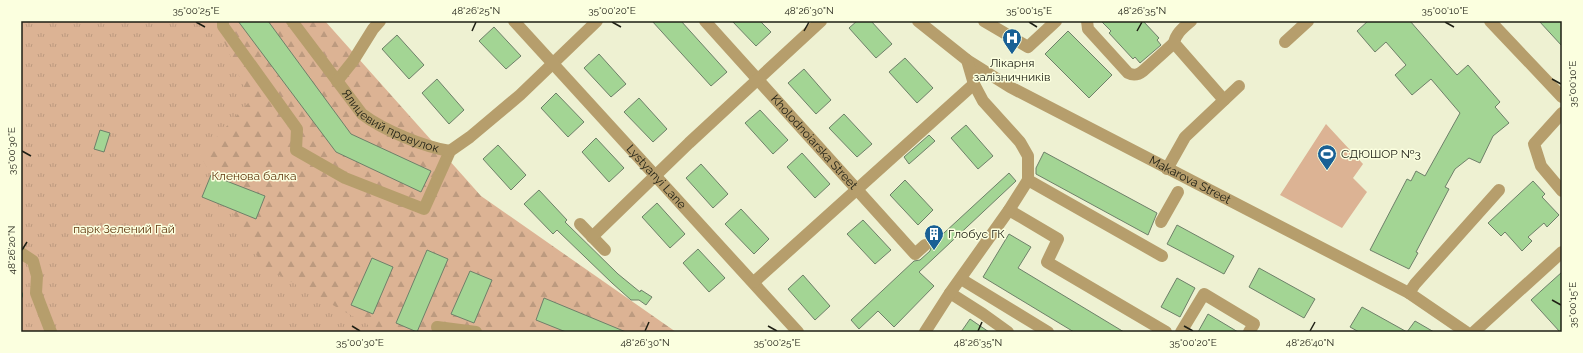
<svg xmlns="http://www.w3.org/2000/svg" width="1583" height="353" font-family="Raleway,sans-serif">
<defs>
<pattern id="forest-firs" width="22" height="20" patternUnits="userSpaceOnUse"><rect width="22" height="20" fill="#dcb394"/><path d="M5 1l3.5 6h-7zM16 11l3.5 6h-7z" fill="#bc9a7f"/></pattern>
<pattern id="park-tufts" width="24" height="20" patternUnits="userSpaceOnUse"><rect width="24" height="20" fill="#dcb394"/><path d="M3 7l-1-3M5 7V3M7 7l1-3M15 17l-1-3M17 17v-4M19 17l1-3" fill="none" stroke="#bc9a7f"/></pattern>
</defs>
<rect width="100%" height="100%" fill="#eef1d2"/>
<!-- grass -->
<polygon fill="#dcb394" points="1326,124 1363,164 1353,178 1367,192 1342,228 1280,195"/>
<!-- forest -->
<polygon fill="url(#forest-firs)" points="21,21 325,21 481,196 676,332 21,332"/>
<!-- park -->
<polygon fill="url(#park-tufts)" points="21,21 215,21 250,101 200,155 263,266 381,332 21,332"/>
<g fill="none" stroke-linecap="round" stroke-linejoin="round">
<!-- stream -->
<polyline stroke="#519074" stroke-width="4" points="21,294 21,296"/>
</g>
<!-- building -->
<g fill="#a3d594" stroke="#6e8069">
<polygon points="238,21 268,21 351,134 431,171 421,192 336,152"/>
<polygon points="652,21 681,21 727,72 711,86"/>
<polygon points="732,21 760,21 771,32 756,46"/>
<polygon points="857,21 871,21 892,44 876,58 849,28"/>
<polygon points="1101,21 1143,21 1159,38 1157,40 1161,45 1140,63 1135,57 1133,59 1109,33 1111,31"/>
<polygon points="1368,21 1410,21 1457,75 1468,65 1500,102 1495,107 1509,123 1493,136 1480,163 1469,158 1455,169 1445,187 1449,189 1416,252 1418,253 1409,269 1370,250 1407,179 1411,181 1416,171 1425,176 1460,113 1431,79 1412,95 1395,75 1406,65 1386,42 1375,52 1357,31"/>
<polygon points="1539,21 1562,21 1562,46"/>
<polygon points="494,27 521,56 506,69 479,41"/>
<polygon points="1068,31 1112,75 1089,98 1045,54"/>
<polygon points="397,35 424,65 409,79 382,49"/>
<polygon points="599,54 626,84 611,97 584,68"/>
<polygon points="905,58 933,88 917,103 889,72"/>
<polygon points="804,69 831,100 816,114 788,83"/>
<polygon points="437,79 464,110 449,124 422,93"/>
<polygon points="556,93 584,122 568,137 541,108"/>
<polygon points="639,98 667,129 653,142 624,112"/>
<polygon points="760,110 788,140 773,154 745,123"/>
<polygon points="844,114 872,144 857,157 829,128"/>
<polygon points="966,125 993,156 978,169 951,138"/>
<polygon points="100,130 110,133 104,152 94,149"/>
<polygon points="929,135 935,141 909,164 904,157"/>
<polygon points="596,138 624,168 609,182 582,152"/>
<polygon points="498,145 526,175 511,190 483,159"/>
<polygon points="1044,152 1157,213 1148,235 1036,174 1036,168"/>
<polygon points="802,153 830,184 815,198 787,167"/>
<polygon points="701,164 728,194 713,208 686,178"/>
<polygon points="1009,173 1016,181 919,272 934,286 894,327 878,311 859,329 851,320 914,261 920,260 930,251 932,244"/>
<polygon points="211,175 265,196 256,219 202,197"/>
<polygon points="905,180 933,210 918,225 890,195"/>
<polygon points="1533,181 1545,194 1542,197 1559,215 1547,227 1544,223 1528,237 1532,241 1522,251 1505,232 1501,236 1488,223"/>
<polygon points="539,190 567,220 565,222 618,274 640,292 641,290 652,297 646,305 639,300 631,300 612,283 557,230 553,234 524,204"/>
<polygon points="657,203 685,234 670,248 642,217"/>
<polygon points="741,209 769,239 754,254 725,224"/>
<polygon points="863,220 891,250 875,264 847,234"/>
<polygon points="1177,225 1234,256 1224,274 1167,244"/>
<polygon points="1009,234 1031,247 1018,268 1124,332 1074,332 983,277"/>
<polygon points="698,249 725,278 709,292 683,263"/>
<polygon points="427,250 448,259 417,332 396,323"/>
<polygon points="372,258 393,267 373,314 351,305"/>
<polygon points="1259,268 1315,299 1304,318 1249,287"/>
<polygon points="470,271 492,280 474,323 451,314"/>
<polygon points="1562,272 1562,332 1560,332 1531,300"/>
<polygon points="803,275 830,306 815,320 788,289"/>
<polygon points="1177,278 1195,288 1180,317 1161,307"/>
<polygon points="544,298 626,332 566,332 536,320"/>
<polygon points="1362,307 1407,332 1359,332 1350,327"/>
<polygon points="1208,314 1238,332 1198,332"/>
<polygon points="970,319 989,332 961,332"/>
<polygon points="1415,321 1434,332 1407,332"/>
</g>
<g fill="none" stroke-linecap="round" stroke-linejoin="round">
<!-- minor -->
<g stroke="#b69e6c" stroke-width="12">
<polyline points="223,21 223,26 297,129 296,150 345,178 424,209 450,151 470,137 520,95 597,21"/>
<path id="s1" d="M292,21L362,114C383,130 424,147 450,151"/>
<path id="s2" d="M514,21L798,332"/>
<path id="s3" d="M705,21L915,254L925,245"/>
<path id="s4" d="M918,21L967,60L1010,87L1409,293L1466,332"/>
<polyline points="984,21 1028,47 1056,21"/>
<path d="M1087,21L1088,29L1128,73C1134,76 1138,75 1143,71L1174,43"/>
<path d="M1191,21C1183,28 1176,33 1174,43L1224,100"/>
<polyline points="1490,21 1562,97"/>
<polyline points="1285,42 1308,21"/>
<polyline points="337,81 353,61 373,29 380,21"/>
<polyline points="1562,113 1534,144 1541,166 1562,191"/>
<polyline points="1167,169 1185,137 1239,86"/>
<polyline points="1028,180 1162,256"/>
<polyline points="1009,210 1058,239 1047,262 1166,332"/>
<polyline points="1161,222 1178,192"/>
<polyline points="580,224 605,250"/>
<polyline points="592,237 689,143 821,21"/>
<polyline points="21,253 33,261 37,276 36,293 51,332"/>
<polyline points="961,279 1048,332"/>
<polyline points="754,282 974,84"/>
<polyline points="950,293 983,314 1008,332"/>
<polyline points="1409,293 1415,284 1499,190"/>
<polyline points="437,327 476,332"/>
<polyline points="925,332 950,293 1009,210 1028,180 1028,156 1020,142 983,101 974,84 967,60"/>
<polyline points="1181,332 1204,294 1254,324 1249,332"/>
<polyline points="1474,332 1562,252"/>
</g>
</g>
<!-- ticks -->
<path fill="none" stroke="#1e1f14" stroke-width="1.5" d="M196,22L205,27M612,22L621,27M1029,22L1037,27M1445,22L1454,27M472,31L476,22M804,31L809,22M1137,31L1142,22M1552,79L1561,84M22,151L31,156M22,250L27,242M1552,300L1561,305M352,326L360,331M768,326L777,331M1184,326L1193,331M645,331L649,322M978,331L982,322M1310,331L1315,322"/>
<!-- icons -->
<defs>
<symbol id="hospital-pin" viewBox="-11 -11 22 30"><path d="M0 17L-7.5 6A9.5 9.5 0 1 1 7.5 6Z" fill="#196095" stroke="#fbffdf"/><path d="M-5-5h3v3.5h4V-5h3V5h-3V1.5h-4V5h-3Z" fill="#fff"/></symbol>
<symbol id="stadium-pin" viewBox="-11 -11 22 30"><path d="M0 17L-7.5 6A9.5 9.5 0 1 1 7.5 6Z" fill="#196095" stroke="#fbffdf"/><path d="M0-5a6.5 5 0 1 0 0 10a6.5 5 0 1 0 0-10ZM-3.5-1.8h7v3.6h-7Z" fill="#fff"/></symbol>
<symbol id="building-pin" viewBox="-11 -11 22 30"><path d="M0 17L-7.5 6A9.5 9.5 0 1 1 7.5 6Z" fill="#196095" stroke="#fbffdf"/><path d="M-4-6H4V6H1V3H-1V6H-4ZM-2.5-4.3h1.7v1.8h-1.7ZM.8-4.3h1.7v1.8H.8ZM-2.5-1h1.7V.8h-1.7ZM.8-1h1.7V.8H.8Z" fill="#fff"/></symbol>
</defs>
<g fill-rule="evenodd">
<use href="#hospital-pin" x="1001" y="27" width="22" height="30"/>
<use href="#stadium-pin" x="1316" y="143" width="22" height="30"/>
<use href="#building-pin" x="923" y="223" width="22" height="30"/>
</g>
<g text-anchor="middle" stroke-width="3" stroke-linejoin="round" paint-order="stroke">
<!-- poi labels -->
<g font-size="12" fill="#1e1f14" stroke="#fbffdf" text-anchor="start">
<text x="1012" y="67" text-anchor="middle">Лікарня<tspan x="1012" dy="14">залізничників</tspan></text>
<text x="1341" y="158">СДЮШОР №3</text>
<text x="948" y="238">Глобус ГК</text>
</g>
<!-- street labels -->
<g font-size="12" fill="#1e1f14" stroke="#fbffdf">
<text dy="4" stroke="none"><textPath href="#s1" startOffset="144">Ялицевий провулок</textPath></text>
<text dy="4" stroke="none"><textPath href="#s3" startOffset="163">Kholodnoiarska Street</textPath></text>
<text dy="4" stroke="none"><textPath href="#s2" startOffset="211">Lystyanyi Lane</textPath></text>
<text dy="4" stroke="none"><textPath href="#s4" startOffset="316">Makarova Street</textPath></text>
</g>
<!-- park labels -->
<g font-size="12" fill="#60360e" stroke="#fbffdf">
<text x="254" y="180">Кленова балка</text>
<text x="124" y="233">парк Зелений Гай</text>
</g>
</g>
<!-- border -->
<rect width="1583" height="353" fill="none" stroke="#fbffdf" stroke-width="44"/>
<rect x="22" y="22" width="1539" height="309" fill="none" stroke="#1e1f14" stroke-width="1.5"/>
<g font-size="10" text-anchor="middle" fill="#1e1f14">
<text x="196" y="14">35°00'25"E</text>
<text x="476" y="14">48°26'25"N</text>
<text x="612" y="14">35°00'20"E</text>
<text x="809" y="14">48°26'30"N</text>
<text x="1029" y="14">35°00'15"E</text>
<text x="1142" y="14">48°26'35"N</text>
<text x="1445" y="14">35°00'10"E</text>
<text transform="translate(1572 84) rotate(-90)" y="4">35°00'10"E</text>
<text transform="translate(11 151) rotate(-90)" y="4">35°00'30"E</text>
<text transform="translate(11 250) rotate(-90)" y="4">48°26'20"N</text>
<text transform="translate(1572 305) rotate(-90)" y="4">35°00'15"E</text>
<text x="360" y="346">35°00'30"E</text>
<text x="645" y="346">48°26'30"N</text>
<text x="777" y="346">35°00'25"E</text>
<text x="978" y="346">48°26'35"N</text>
<text x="1193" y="346">35°00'20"E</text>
<text x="1310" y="346">48°26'40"N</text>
</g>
</svg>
